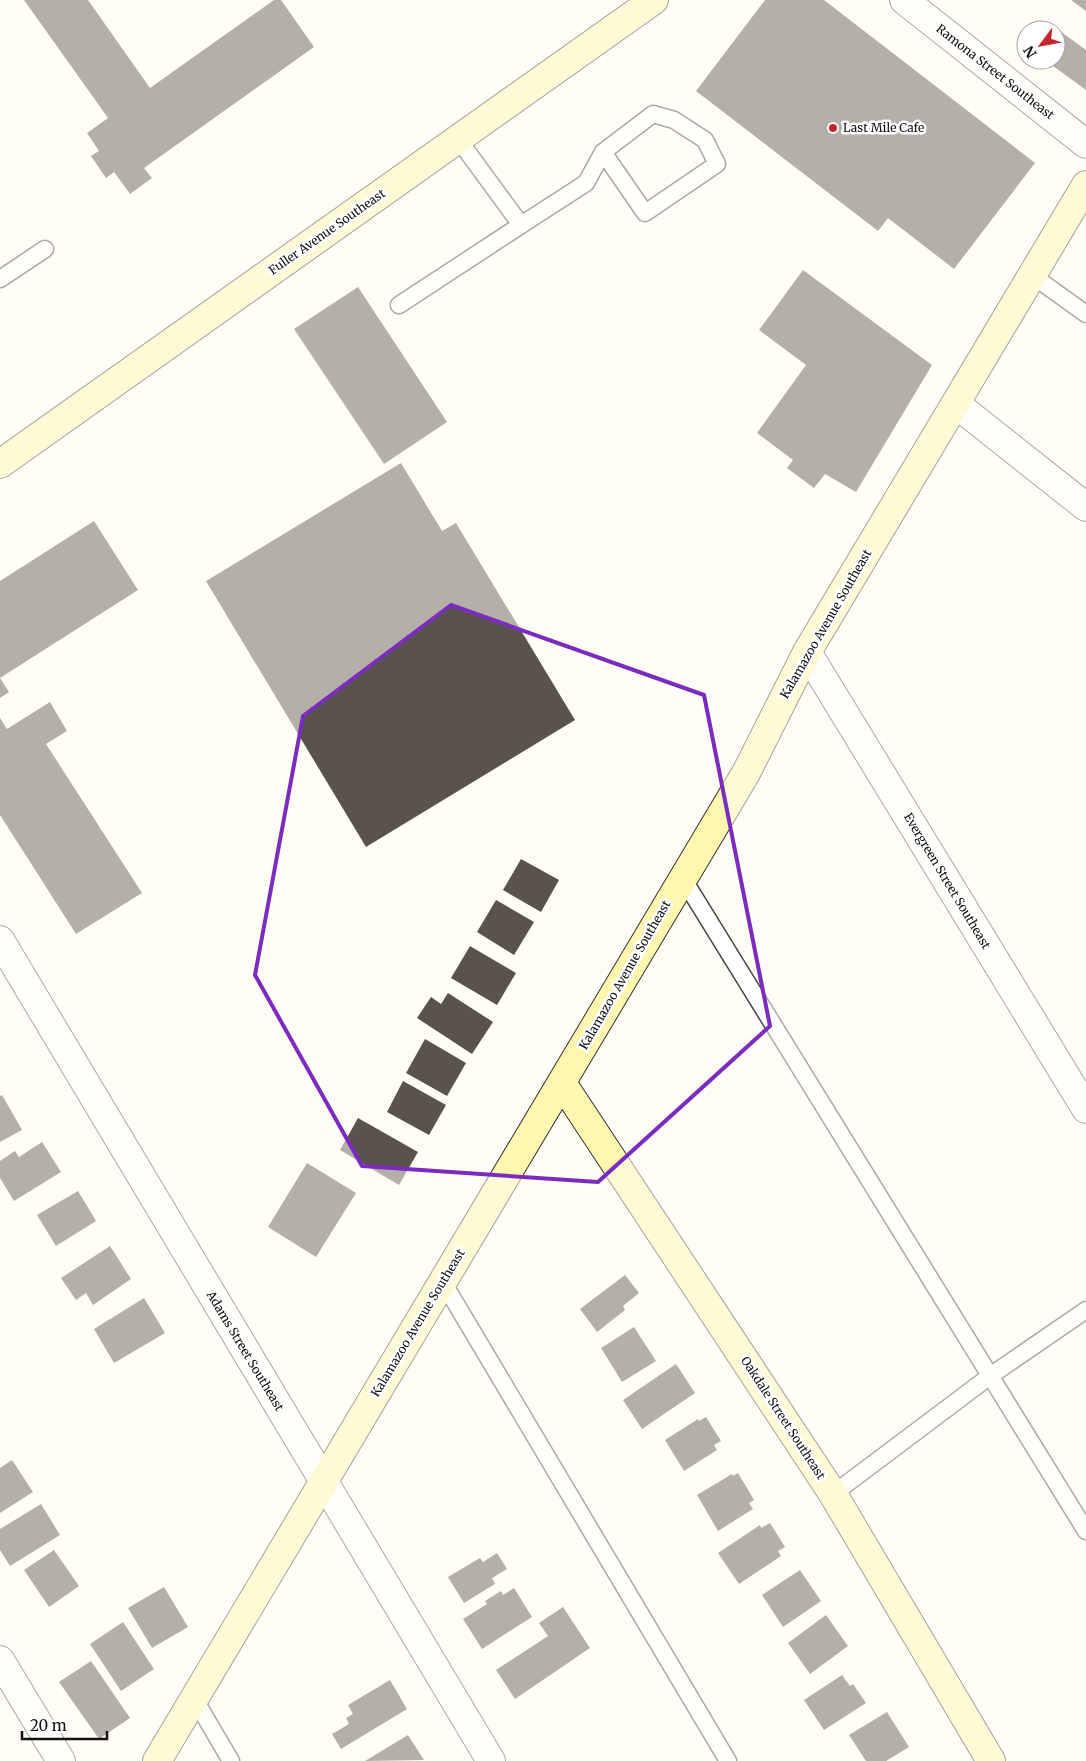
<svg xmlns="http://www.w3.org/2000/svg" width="1086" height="1761" font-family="Merriweather,serif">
<rect width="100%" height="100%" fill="#fffdf5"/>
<!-- building -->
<g fill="#5a524d">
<polygon points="24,0 88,0 150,88 274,0 281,0 314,47 144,168 152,178 130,194 114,172 106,178 91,156 99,151 87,133 108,118"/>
<polygon points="765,0 824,0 1035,163 954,269 888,218 878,231 696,91"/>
<polygon points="1071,0 1086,0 1086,11"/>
<polygon points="1056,28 1086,50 1086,90 1045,60 1056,60"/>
<polygon points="803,270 932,365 856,492 825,474 814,488 787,468 793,460 757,433 806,365 759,330"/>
<polygon points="358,287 447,422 384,464 294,329"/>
<polygon points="401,463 442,531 456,523 575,720 366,847 206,581"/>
<polygon points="94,521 138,590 0,678 9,692 0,698 0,581"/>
<polygon points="50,702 67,731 46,744 142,893 76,934 0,815 0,718 7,729"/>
<polygon points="521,859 559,880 541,912 503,890"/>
<polygon points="496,900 534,922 514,955 477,932"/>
<polygon points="470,946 516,973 497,1005 451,978"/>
<polygon points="448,993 493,1022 472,1054 417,1018 431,997 441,1004"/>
<polygon points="425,1039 466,1063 447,1096 406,1073"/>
<polygon points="403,1081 446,1105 429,1135 387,1112"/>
<polygon points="2,1095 22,1130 0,1142 0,1096"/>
<polygon points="358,1118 418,1152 399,1185 340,1150"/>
<polygon points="42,1142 61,1172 14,1201 0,1178 0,1161 15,1151 19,1157"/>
<polygon points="307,1163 356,1193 316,1257 268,1227"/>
<polygon points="78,1191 96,1221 56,1246 37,1215"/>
<polygon points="110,1246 131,1279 93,1305 86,1293 76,1300 61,1278"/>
<polygon points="625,1275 639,1293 623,1306 625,1310 597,1332 580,1309"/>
<polygon points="144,1298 165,1333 114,1363 94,1329"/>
<polygon points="634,1327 656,1361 622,1382 601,1348"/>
<polygon points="676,1364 695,1393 642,1429 623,1400"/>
<polygon points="706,1417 721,1441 714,1445 717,1450 684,1471 665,1440 698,1419 699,1421"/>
<polygon points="12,1460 33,1492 0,1513 0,1468"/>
<polygon points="738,1473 754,1500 749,1503 753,1509 718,1531 697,1495 732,1474 733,1476"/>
<polygon points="41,1504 60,1535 10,1566 0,1550 0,1529"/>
<polygon points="770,1523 785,1547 778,1551 781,1556 739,1584 718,1553 760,1525 761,1528"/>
<polygon points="54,1550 79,1586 49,1607 24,1570"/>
<polygon points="497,1553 507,1569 492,1578 495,1584 464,1603 448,1577 480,1558 483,1562"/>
<polygon points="800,1570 821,1601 783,1627 762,1595"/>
<polygon points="164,1587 188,1627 152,1648 128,1608"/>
<polygon points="514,1588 532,1617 482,1649 463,1619 487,1604 485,1601 501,1591 503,1595"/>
<polygon points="563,1607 590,1648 515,1699 496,1670 548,1636 539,1623"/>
<polygon points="826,1615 848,1646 810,1674 788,1643"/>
<polygon points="123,1622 154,1669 121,1691 90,1644"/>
<polygon points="91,1661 130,1718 99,1739 59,1682"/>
<polygon points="842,1675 850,1686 853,1684 866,1703 824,1730 804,1700"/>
<polygon points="390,1680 407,1709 341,1749 332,1734 349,1724 346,1718 353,1714 348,1705"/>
<polygon points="887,1712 909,1747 886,1761 866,1761 849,1735"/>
<polygon points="408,1735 424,1760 365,1761"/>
</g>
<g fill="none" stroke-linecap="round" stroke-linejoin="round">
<defs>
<g id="lane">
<polyline points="521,225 586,183 603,152 653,114 674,120 705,140 717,164 645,213 603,152"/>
<polyline points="1033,276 1086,314"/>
<polyline points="0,279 45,249"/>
<polyline points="399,305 521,225 458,139"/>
<polyline points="682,877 1086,1531"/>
<polyline points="443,1282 728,1761"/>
<polyline points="833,1494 990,1376 1086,1310"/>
<polyline points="194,1698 231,1761"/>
</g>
<g id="street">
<polyline points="904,0 1086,144"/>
<polyline points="956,404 1086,507"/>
<polyline points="807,652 1086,1109"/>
<polyline points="0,940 491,1761"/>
<polyline points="0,1660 61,1761"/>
</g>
<g id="secondary">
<polyline points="0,464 654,0"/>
<polyline points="562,1083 833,1494 991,1761"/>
<polyline points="157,1761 746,773 807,652 1086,185"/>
</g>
</defs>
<!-- lane casing -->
<use href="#lane" stroke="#444" stroke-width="19"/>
<!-- street casing -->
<use href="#street" stroke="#444" stroke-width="30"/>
<!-- secondary casing -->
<use href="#secondary" stroke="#333" stroke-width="30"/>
<!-- lane -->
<use href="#lane" stroke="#fff" stroke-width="16"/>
<!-- street -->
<use href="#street" stroke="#fff" stroke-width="28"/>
<!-- secondary -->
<use href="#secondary" stroke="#fff6b0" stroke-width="28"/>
</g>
<!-- marked area -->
<path d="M0 0H1086V1761H0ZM451,605L704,695L770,1026L598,1182L362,1166L255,975L303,716Z" fill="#fffdf5" fill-opacity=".55" fill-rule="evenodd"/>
<path fill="none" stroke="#7b2cbf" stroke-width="4" stroke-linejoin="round" d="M451,605L704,695L770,1026L598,1182L362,1166L255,975L303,716Z"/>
<!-- markers -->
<circle fill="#c4262e" stroke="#fff" stroke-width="2" cx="833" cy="128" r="5"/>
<g text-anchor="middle" stroke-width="5" stroke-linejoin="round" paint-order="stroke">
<!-- street labels -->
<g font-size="12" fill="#111" stroke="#fff">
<text transform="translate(995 72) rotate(38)" y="4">Ramona Street Southeast</text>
<text transform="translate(327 232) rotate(-35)" y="4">Fuller Avenue Southeast</text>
<text transform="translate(826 624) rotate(-60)" y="4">Kalamazoo Avenue Southeast</text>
<text transform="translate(947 881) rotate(59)" y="4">Evergreen Street Southeast</text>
<text transform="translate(625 975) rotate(-60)" y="4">Kalamazoo Avenue Southeast</text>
<text transform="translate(418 1323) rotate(-59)" y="4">Kalamazoo Avenue Southeast</text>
<text transform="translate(245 1351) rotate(59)" y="4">Adams Street Southeast</text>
<text transform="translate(783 1418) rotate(57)" y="4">Oakdale Street Southeast</text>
</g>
<!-- poi labels -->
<g font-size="12" fill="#111" stroke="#fff" text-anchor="start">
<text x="843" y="132">Last Mile Cafe</text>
</g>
</g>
<!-- north arrow -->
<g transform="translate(1041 45) rotate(238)"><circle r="24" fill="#ffffff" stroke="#a0a0a0"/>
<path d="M0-4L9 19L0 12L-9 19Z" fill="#c4262e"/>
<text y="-8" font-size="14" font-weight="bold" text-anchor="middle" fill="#111111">N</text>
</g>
<!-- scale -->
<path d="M22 1731v8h85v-8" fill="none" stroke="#111111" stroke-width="2.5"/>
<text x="30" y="1731" font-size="15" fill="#111111" stroke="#ffffff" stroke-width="4" paint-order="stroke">20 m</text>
</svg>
